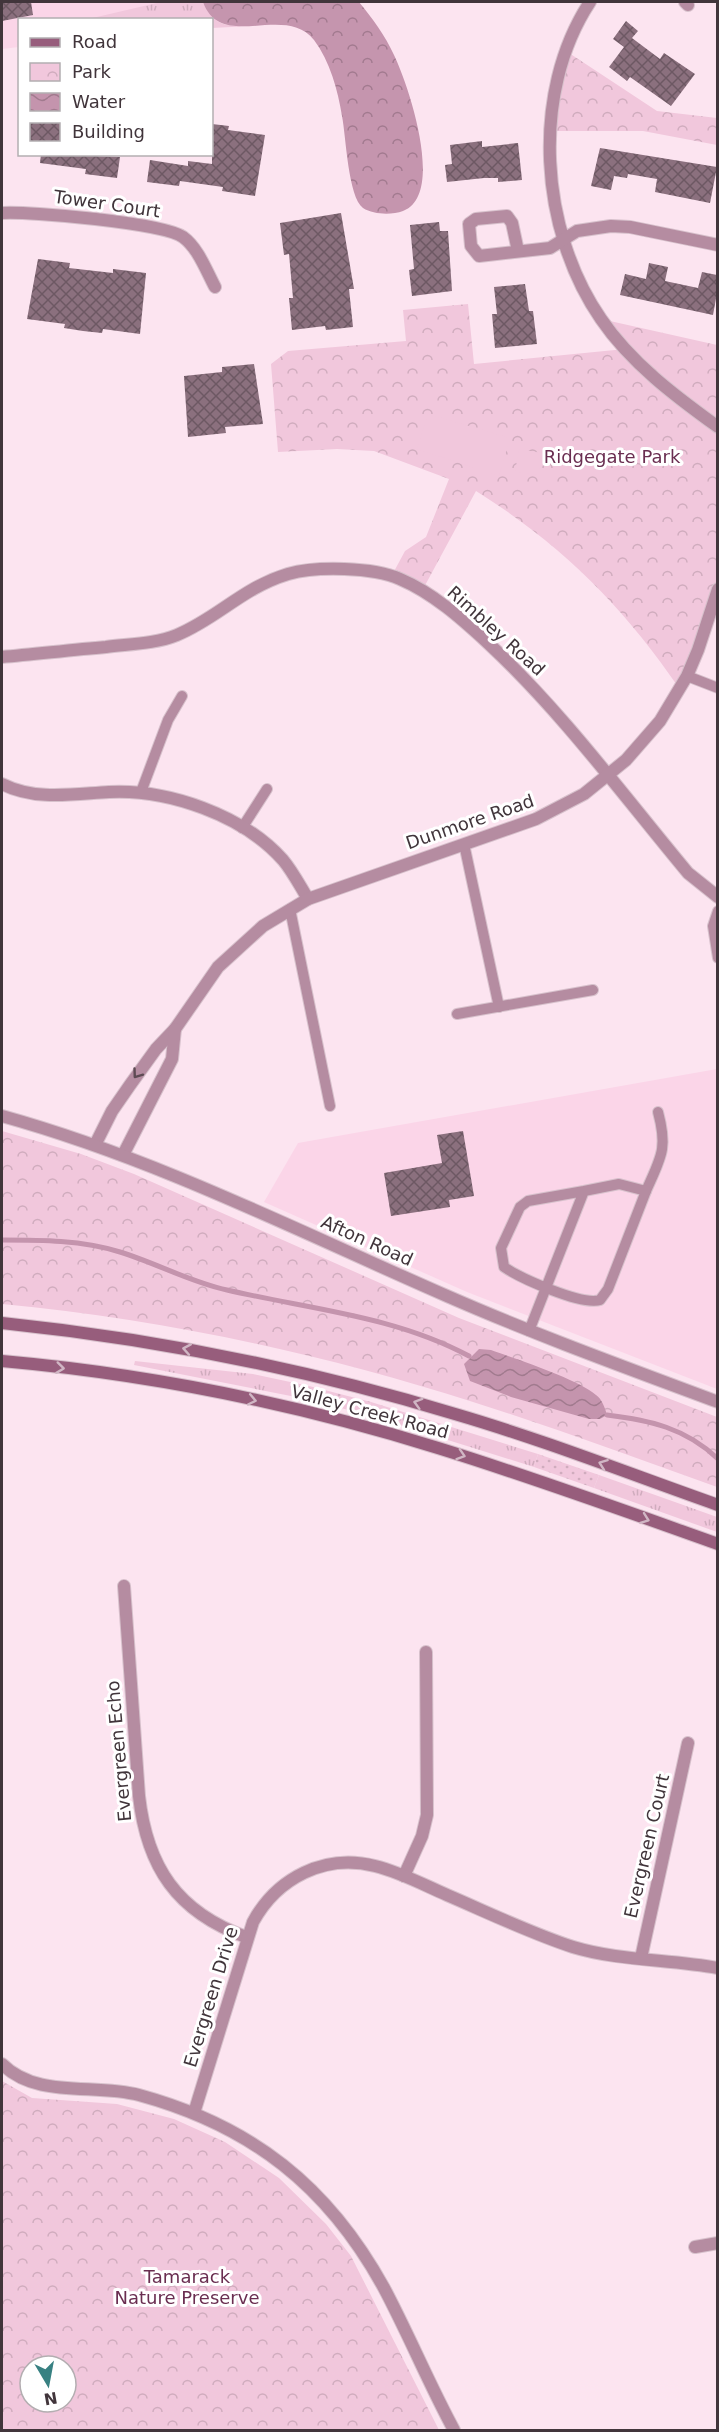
<svg xmlns="http://www.w3.org/2000/svg" width="719" height="2432" font-family="'DejaVu Sans',sans-serif">
<defs>
<pattern id="grass-tufts" width="24" height="20" patternUnits="userSpaceOnUse" patternTransform="scale(1.5)"><rect width="24" height="20" fill="#f1c7dc"/><path d="M3 7l-1-3M5 7V3M7 7l1-3M15 17l-1-3M17 17v-4M19 17l1-3" fill="none" stroke="#d0acbe"/></pattern>
<pattern id="forest-crowns" width="20" height="18" patternUnits="userSpaceOnUse" patternTransform="scale(1.5)"><rect width="20" height="18" fill="#c595ae"/><path d="M2 6a3 3 0 1 1 6 0M12 15a3 3 0 1 1 6 0" fill="none" stroke="#a27a8f"/></pattern>
<pattern id="park-crowns" width="20" height="18" patternUnits="userSpaceOnUse" patternTransform="scale(1.5)"><rect width="20" height="18" fill="#f1c7dc"/><path d="M2 6a3 3 0 1 1 6 0M12 15a3 3 0 1 1 6 0" fill="none" stroke="#d0acbe"/></pattern>
<pattern id="garden-dots" width="8" height="8" patternUnits="userSpaceOnUse" patternTransform="scale(1.5)"><rect width="8" height="8" fill="#f1c7dc"/><path d="M2 2h.1M6 6h.1" fill="none" stroke="#d0acbe" stroke-width="1.8" stroke-linecap="round"/></pattern>
<pattern id="water-waves" width="16" height="10" patternUnits="userSpaceOnUse" patternTransform="scale(1.5)"><rect width="16" height="10" fill="#c494ad"/><path d="M0 5q4-4 8 0t8 0" fill="none" stroke="#a17a8e"/></pattern>
<pattern id="building-cross-hatch" width="8" height="8" patternUnits="userSpaceOnUse" patternTransform="scale(1.5)"><rect width="8" height="8" fill="#8b707e"/><path d="M0 0l8 8M0 8l8-8" fill="none" stroke="#6d5863"/></pattern>
</defs>
<rect width="100%" height="100%" fill="#fce4f0"/>
<!-- built -->
<g fill="#fbd5e8">
<polygon points="2,2 214,2 217,21 20,20 19,47 2,49"/>
<polygon points="717,1069 717,1389 467,1292 264,1202 298,1143"/>
</g>
<!-- grass -->
<g fill="url(#grass-tufts)">
<path d="M161,2H203C215,34 242,25 271,25L212,28V20H84Z"/>
<polygon points="135,1361 253,1374 309,1386 306,1399 134,1365"/>
<polygon points="371,1402 538,1454 534,1467 368,1415"/>
<polygon points="599,1475 717,1517 717,1532 594,1488"/>
</g>
<!-- forest -->
<path fill="url(#forest-crowns)" d="M203,2H359C372,18 385,35 394,55C408,84 446,195 403,211C392,215 374,215 363,208C348,197 346,136 342,116C338,91 330,61 314,40C285,3 221,52 203,2Z"/>
<!-- park -->
<g fill="url(#park-crowns)" fill-rule="evenodd">
<polygon points="566,51 657,111 717,118 717,145 643,131 551,131"/>
<path d="M468,304L474,364L625,349L601,319L717,345V589L679,688C623,606 561,544 476,491L422,591L391,577L405,551L426,537L449,479L374,451L337,449L278,452L271,364L288,351L406,341L403,310Z"/>
<path d="M2,1131L81,1154L134,1174L459,1318L717,1417V1487C636,1458 555,1428 473,1402C321,1353 161,1319 2,1304Z"/>
<path d="M2,2081L32,2098L117,2104L174,2119L225,2142L279,2178L326,2224L351,2256L439,2430H2ZM30,2366H66V2402H30Z"/>
</g>
<!-- garden -->
<g fill="url(#garden-dots)">
<polygon points="309,1386 371,1402 368,1415 306,1399"/>
<polygon points="538,1454 599,1475 594,1488 534,1467"/>
</g>
<!-- pitch -->
<g fill="#f1c7dc">
<polygon points="428,414 510,438 499,476 417,449"/>
<polygon points="519,449 542,453 539,475 515,472"/>
</g>
<!-- water -->
<path fill="url(#water-waves)" d="M479,1349L491,1350C516,1359 578,1379 596,1395C602,1399 605,1408 607,1415L600,1419H589L511,1397L470,1381L464,1364Z"/>
<g fill="none" stroke-linecap="round" stroke-linejoin="round">
<!-- stream -->
<g stroke="#c494ad" stroke-width="5">
<path d="M2,1240C40,1240 82,1240 120,1252C156,1263 190,1282 227,1290C309,1309 395,1316 469,1356"/>
<path d="M607,1415C649,1420 686,1428 718,1459"/>
</g>
</g>
<!-- building -->
<g fill="url(#building-cross-hatch)">
<polygon points="2,2 31,2 33,15 2,21"/>
<polygon points="626,21 638,31 632,38 660,59 664,53 695,74 671,106 630,77 627,81 609,67 624,47 613,39"/>
<polygon points="212,124 229,126 228,130 265,135 255,196 222,191 223,187 180,181 179,186 147,182 150,160 188,166 188,161 212,164"/>
<polygon points="482,141 482,147 518,143 522,180 498,182 498,178 484,178 447,182 445,165 452,164 450,145"/>
<polygon points="600,148 717,167 710,203 655,192 657,179 628,174 627,178 614,176 611,190 591,186"/>
<polygon points="41,154 120,157 117,178 85,174 86,169 40,163"/>
<polygon points="341,213 354,289 349,289 353,327 326,330 325,326 292,330 289,298 293,298 289,254 284,255 280,223"/>
<polygon points="439,222 440,231 448,231 452,291 412,296 409,270 414,269 410,225"/>
<polygon points="38,259 70,263 69,268 113,273 113,269 146,273 140,334 103,329 102,333 83,331 64,328 65,324 27,319"/>
<polygon points="649,263 668,267 665,281 698,288 702,272 717,275 717,293 713,315 620,295 625,274 646,279"/>
<polygon points="525,284 529,311 533,311 537,344 495,348 492,314 497,314 494,287"/>
<polygon points="254,364 263,424 225,427 226,433 188,437 184,376 222,372 222,367"/>
<polygon points="463,1131 474,1196 449,1200 450,1207 391,1216 384,1173 442,1163 437,1135"/>
</g>
<g fill="none" stroke-linecap="round" stroke-linejoin="round">
<defs>
<g id="service">
<polyline points="687,676 718,688"/>
<polyline points="141,792 168,720 182,696"/>
<polyline points="242,828 267,789"/>
<polyline points="464,844 499,1007"/>
<polyline points="290,909 330,1106"/>
<polyline points="718,911 713,926 718,958"/>
<polyline points="457,1014 593,990"/>
<path d="M646,1191C661,1157 668,1149 658,1112"/>
<path d="M529,1331L584,1191L619,1184L646,1191L608,1289L600,1300C582,1306 520,1278 504,1267L501,1248L520,1207L528,1201L584,1191"/>
</g>
<g id="minor">
<path d="M590,2C530,93 540,231 601,319C631,363 675,396 718,427"/>
<polyline points="685,2 688,5"/>
<path d="M2,213C30,211 163,223 183,237C198,248 206,270 215,287"/>
<polyline points="518,251 512,223 507,216 476,219 469,224 471,246 479,256 550,248 577,231 611,226 630,227 718,245"/>
<path d="M2,657C36,654 71,650 106,647C129,644 155,644 177,635C218,618 242,588 288,574C316,566 373,567 400,579C433,593 462,619 488,643C562,712 623,795 688,873L718,897"/>
<path d="M2,784C36,801 73,794 109,792C168,789 243,815 283,860C293,872 300,886 308,899"/>
<polyline points="95,1145 112,1111 130,1085 156,1049 175,1029 218,967 263,926 308,899 536,819 584,794 626,760 660,721 687,676 698,650 718,589"/>
<polyline points="123,1155 172,1059 175,1029"/>
<path d="M124,1586L139,1796C147,1867 177,1912 246,1937"/>
<polyline points="404,1876 422,1836 427,1815 426,1652"/>
<polyline points="641,1958 688,1743"/>
<path d="M2,2064C37,2099 94,2083 139,2095C252,2126 328,2186 384,2288C409,2335 429,2384 454,2430"/>
<path d="M194,2113L253,1922C277,1878 325,1853 375,1866C400,1872 424,1885 447,1895C489,1913 530,1933 573,1947C619,1961 670,1959 718,1968"/>
<polyline points="695,2247 718,2243"/>
</g>
<path id="tertiary" d="M2,1116C157,1159 300,1232 447,1296C536,1335 627,1368 718,1402"/>
<g id="secondary">
<path d="M2,1323C156,1339 307,1369 455,1414C544,1440 630,1474 718,1505"/>
<path d="M2,1361C149,1374 297,1404 438,1448C532,1477 625,1511 718,1544"/>
</g>
</defs>
<!-- service casing -->
<use href="#service" stroke="#d7c1cc" stroke-width="12"/>
<!-- minor casing -->
<use href="#minor" stroke="#d7c1cc" stroke-width="14"/>
<!-- tertiary casing -->
<use href="#tertiary" stroke="#d7c1cc" stroke-width="14"/>
<!-- secondary casing -->
<use href="#secondary" stroke="#d7c1cc" stroke-width="14"/>
<!-- service -->
<use href="#service" stroke="#b58ca1" stroke-width="10"/>
<!-- minor -->
<use href="#minor" stroke="#b58ca1" stroke-width="12"/>
<!-- tertiary -->
<use href="#tertiary" stroke="#b58ca1" stroke-width="12"/>
<!-- secondary -->
<use href="#secondary" stroke="#975d7c" stroke-width="12"/>
</g>
<!-- one-way arrows -->
<defs><path id="oneway-chevron" d="M-2-3.5L2.5 0L-2 3.5" fill="none" stroke-width="1.6" stroke-linecap="round" stroke-linejoin="round" transform="scale(1.5)"/></defs>
<use stroke="#5e4b54" href="#oneway-chevron" transform="translate(137 1074) rotate(126)"/>
<g stroke="#d0b6c4">
<use href="#oneway-chevron" transform="translate(187 1349) rotate(-170)"/>
<use href="#oneway-chevron" transform="translate(60 1368) rotate(7)"/>
<use href="#oneway-chevron" transform="translate(252 1400) rotate(12)"/>
<use href="#oneway-chevron" transform="translate(418 1403) rotate(-164)"/>
<use href="#oneway-chevron" transform="translate(461 1455) rotate(18)"/>
<use href="#oneway-chevron" transform="translate(603 1464) rotate(-160)"/>
<use href="#oneway-chevron" transform="translate(645 1519) rotate(20)"/>
</g>
<g text-anchor="middle" stroke-width="6" stroke-linejoin="round" paint-order="stroke">
<!-- street labels -->
<g font-size="18" fill="#41353b" stroke="#fff">
<text transform="translate(107 204) rotate(8)" y="6">Tower Court</text>
<text transform="translate(496 631) rotate(42)" y="6">Rimbley Road</text>
<text transform="translate(470 822) rotate(-19)" y="6">Dunmore Road</text>
<text transform="translate(367 1241) rotate(24)" y="6">Afton Road</text>
<text transform="translate(370 1412) rotate(15)" y="6">Valley Creek Road</text>
<text transform="translate(119 1751) rotate(-95)" y="6">Evergreen Echo</text>
<text transform="translate(647 1846) rotate(-77)" y="6">Evergreen Court</text>
<text transform="translate(211 1997) rotate(-73)" y="6">Evergreen Drive</text>
</g>
<!-- park labels -->
<g font-size="18" fill="#6a2e51" stroke="#fff">
<text x="612" y="463">Ridgegate Park</text>
<text x="187" y="2283">Tamarack<tspan x="187" dy="21">Nature Preserve</tspan></text>
</g>
</g>
<!-- border -->
<rect width="719" height="2432" fill="none" stroke="#41353b" stroke-width="6"/>
<!-- legend -->
<rect x="18" y="18" width="195" height="138" fill="#ffffff" stroke="#b3aeb1" stroke-width="1.5"/>
<rect x="30" y="38" width="30" height="9" fill="#975d7c" stroke="#b3aeb1" stroke-width="1.5"/>
<text x="72" y="48" font-size="18" fill="#41353b">Road</text>
<rect x="30" y="63" width="30" height="18" fill="url(#park-crowns)" stroke="#b3aeb1" stroke-width="1.5"/>
<text x="72" y="78" font-size="18" fill="#41353b">Park</text>
<rect x="30" y="93" width="30" height="18" fill="url(#water-waves)" stroke="#b3aeb1" stroke-width="1.5"/>
<text x="72" y="108" font-size="18" fill="#41353b">Water</text>
<rect x="30" y="123" width="30" height="18" fill="url(#building-cross-hatch)" stroke="#b3aeb1" stroke-width="1.5"/>
<text x="72" y="138" font-size="18" fill="#41353b">Building</text>
<!-- north arrow -->
<g transform="translate(48 2384) rotate(170)"><circle r="28" fill="#ffffff" stroke="#b3aeb1" stroke-width="1.5"/>
<path d="M0-4.5L10 22L0 15L-10 22Z" fill="#388182"/>
<text y="-9" font-size="16" font-weight="bold" text-anchor="middle" fill="#41353b">N</text>
</g>
</svg>
